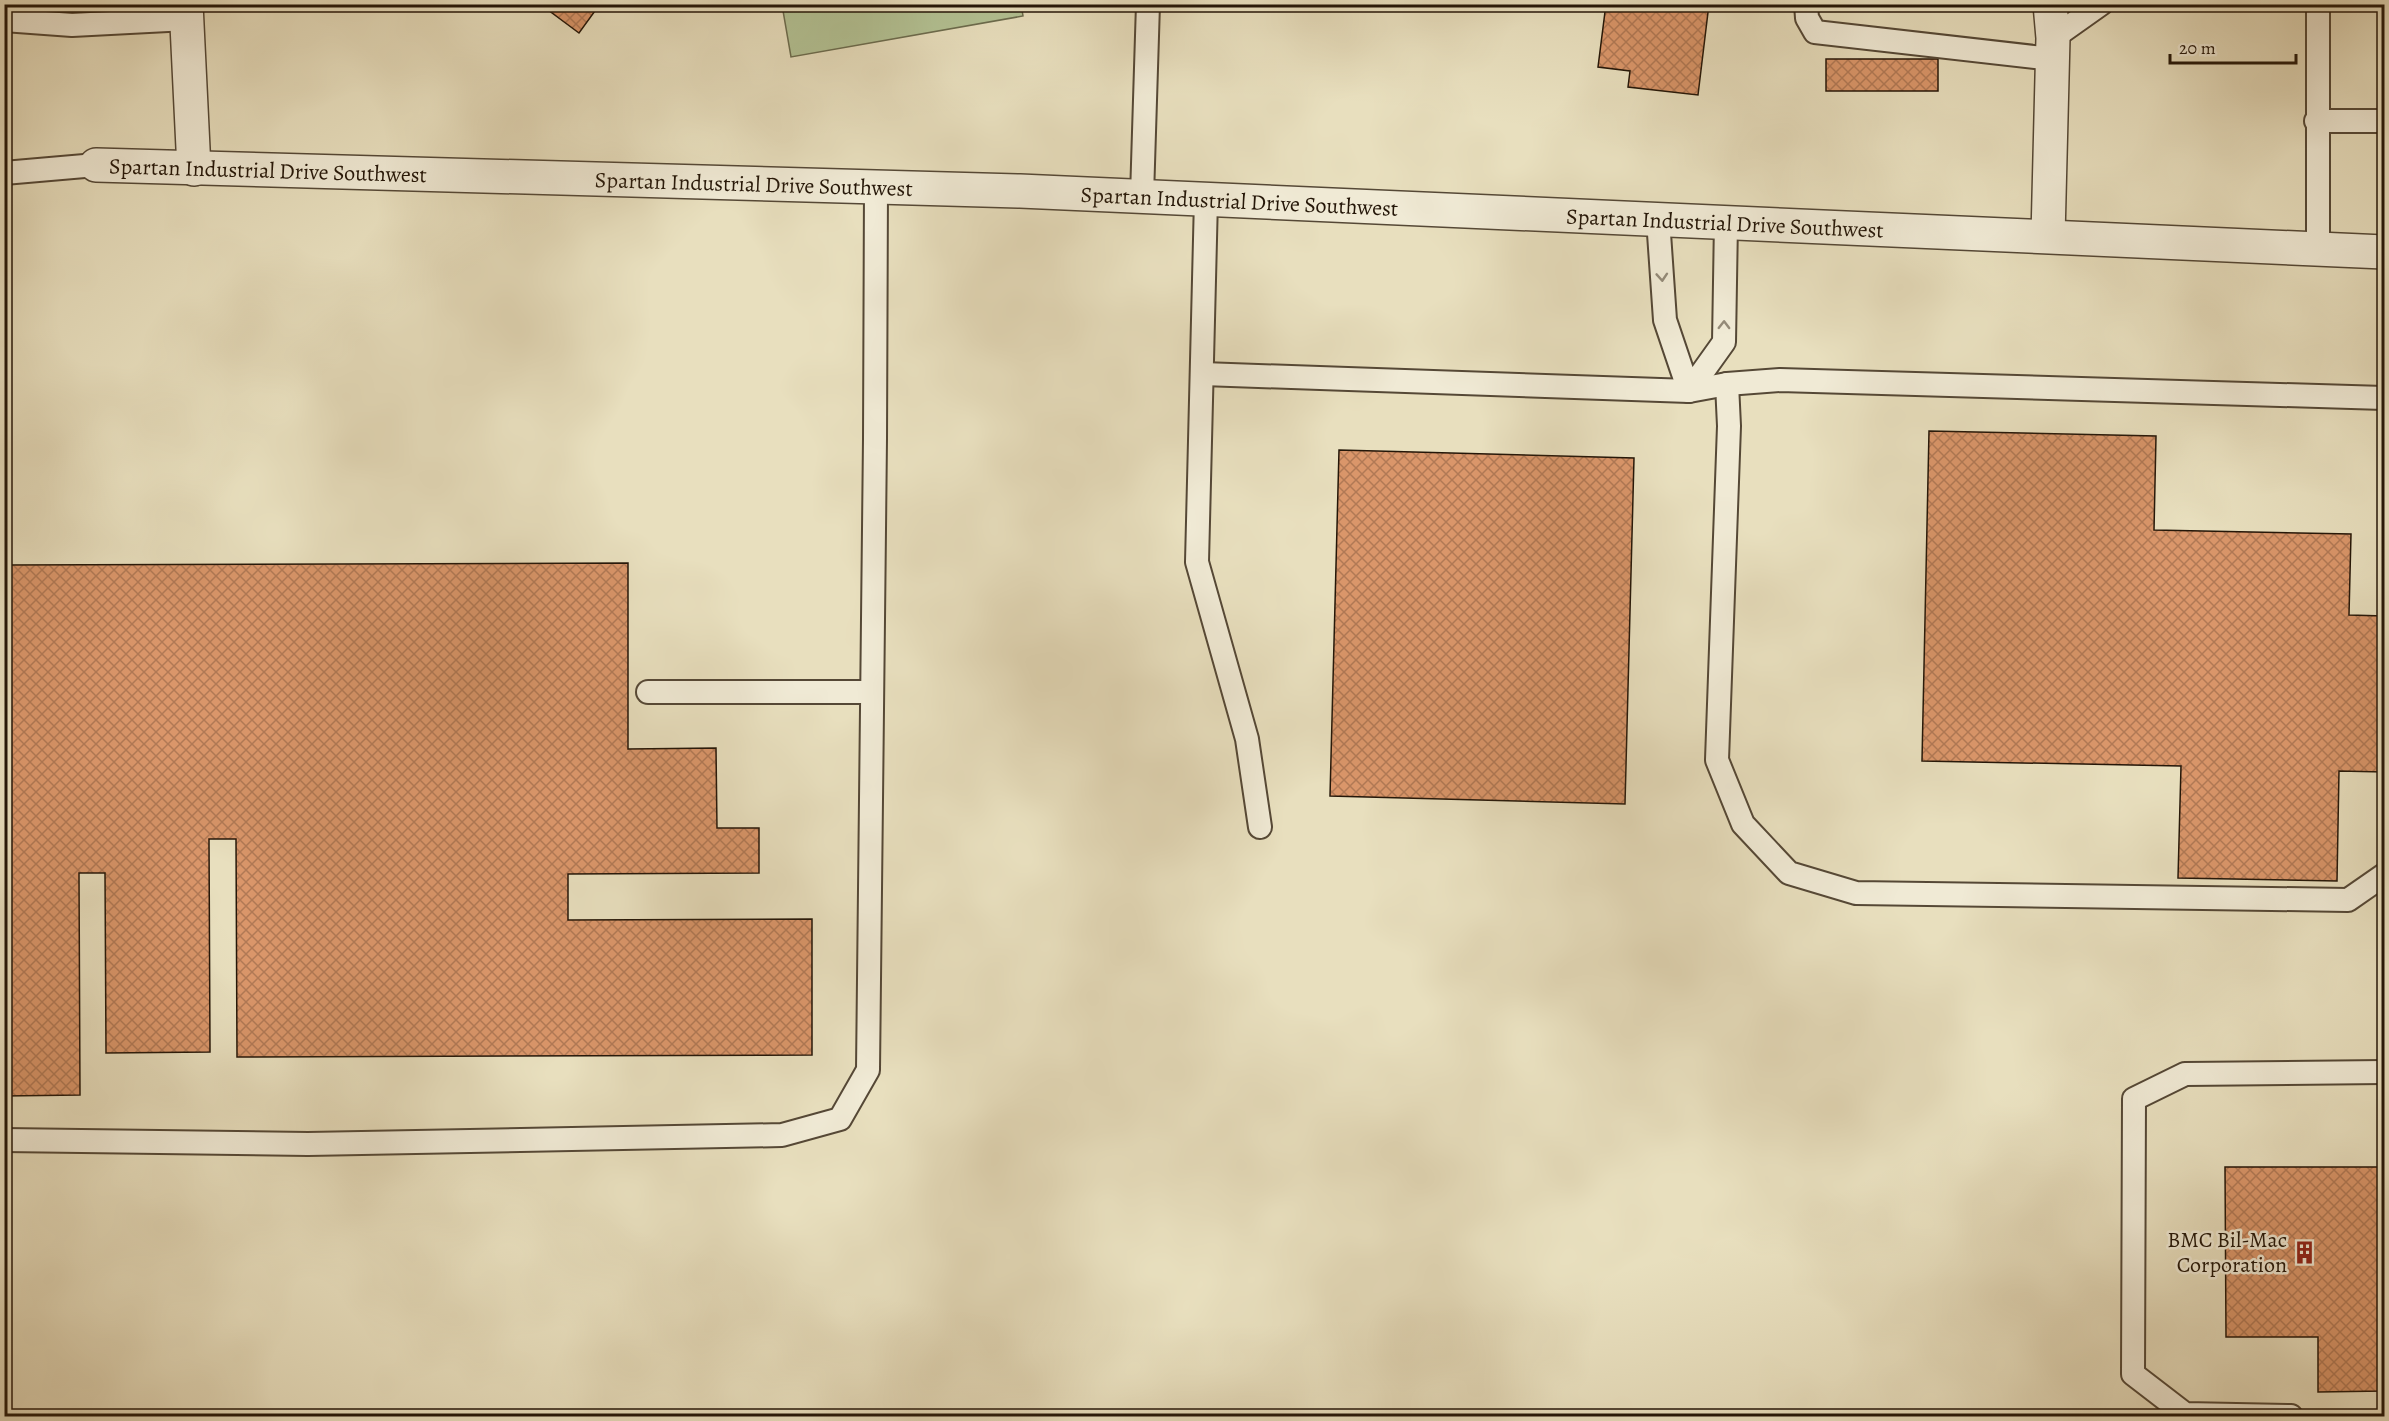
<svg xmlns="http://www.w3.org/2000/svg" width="2389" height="1421" font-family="Alegreya,serif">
<defs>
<pattern id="building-cross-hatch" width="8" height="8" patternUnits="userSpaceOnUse" patternTransform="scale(1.5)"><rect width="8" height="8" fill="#da966a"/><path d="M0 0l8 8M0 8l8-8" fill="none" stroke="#b17955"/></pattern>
</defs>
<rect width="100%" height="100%" fill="#e8dfbe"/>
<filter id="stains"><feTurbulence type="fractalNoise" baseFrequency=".00333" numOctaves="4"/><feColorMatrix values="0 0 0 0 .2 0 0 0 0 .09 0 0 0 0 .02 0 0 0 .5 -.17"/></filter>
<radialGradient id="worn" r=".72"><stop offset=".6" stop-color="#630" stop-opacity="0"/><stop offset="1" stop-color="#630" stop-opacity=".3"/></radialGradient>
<!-- green -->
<polygon fill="#b3c294" stroke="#6c6c4e" stroke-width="1.5" points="1021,4 1023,16 791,57 782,5"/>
<!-- building -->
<g fill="url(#building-cross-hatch)" stroke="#241608" stroke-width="1.5">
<polygon points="540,4 600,4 579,33"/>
<polygon points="1606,4 1709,4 1698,95 1628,87 1630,71 1598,67"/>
<rect x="1826" y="59" width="112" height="32"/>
<polygon points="1929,431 2156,436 2154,530 2351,534 2349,615 2384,616 2384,772 2339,771 2337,881 2178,878 2181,766 1922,761"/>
<polygon points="1339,450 1634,458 1625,804 1330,796"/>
<polygon points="628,563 628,749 716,748 717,828 759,828 759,873 568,874 568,920 812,919 812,1055 237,1057 236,839 209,839 210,1052 106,1053 105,873 79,873 80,1095 4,1096 4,565"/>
<polygon points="2225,1167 2384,1167 2384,1391 2318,1392 2318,1337 2226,1337"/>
</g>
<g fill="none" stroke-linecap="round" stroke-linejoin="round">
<defs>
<g id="lane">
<polyline points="1806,4 1807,18 1815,32 2052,59"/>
<polyline points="2318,4 2318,250"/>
<polyline points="4,20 72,25 187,19"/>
<polyline points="2053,38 2101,4"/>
<polyline points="2316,121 2384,121"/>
<polyline points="4,173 96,165"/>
<polyline points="1142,196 1148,4"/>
<polyline points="1206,199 1197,562 1247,739 1260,827"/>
<polyline points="1658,219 1665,320 1689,391 1724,342 1726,222"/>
<polyline points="1203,374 1689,391 1727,384 1780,380 2384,398"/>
<polyline points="1727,384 1729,426 1717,760 1743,824 1789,873 1856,893 2348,900 2384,875"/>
<polyline points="648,692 872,692"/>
<polyline points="4,1140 308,1144 782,1135 840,1119 868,1070 875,439 876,187"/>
<polyline points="2291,1416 2185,1414 2133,1374 2134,1099 2185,1074 2384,1072"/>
</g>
<g id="street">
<polyline points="186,4 194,169"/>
<path id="s1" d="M96,165L1020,191L2384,252"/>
<polyline points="2048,236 2053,38 2050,4"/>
</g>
</defs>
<!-- lane casing -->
<use href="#lane" stroke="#554836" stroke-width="26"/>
<!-- street casing -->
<use href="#street" stroke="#554836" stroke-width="36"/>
<!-- lane -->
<use href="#lane" stroke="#f0ead5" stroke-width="22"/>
<!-- street -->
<use href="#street" stroke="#f0ead5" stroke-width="33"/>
</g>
<!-- one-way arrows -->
<defs><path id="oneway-chevron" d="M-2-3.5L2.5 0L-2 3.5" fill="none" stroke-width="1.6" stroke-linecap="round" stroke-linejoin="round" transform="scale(1.5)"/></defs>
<g stroke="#948b79">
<use href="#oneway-chevron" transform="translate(1662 277) rotate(86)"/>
<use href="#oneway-chevron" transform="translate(1724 325) rotate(-89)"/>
</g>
<!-- icons -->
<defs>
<symbol id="building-bare" viewBox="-9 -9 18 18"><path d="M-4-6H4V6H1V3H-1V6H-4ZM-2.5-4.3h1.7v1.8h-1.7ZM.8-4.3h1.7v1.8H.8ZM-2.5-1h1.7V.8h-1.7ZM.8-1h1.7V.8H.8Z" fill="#8f2418" stroke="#f0ead5" stroke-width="2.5" paint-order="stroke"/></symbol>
</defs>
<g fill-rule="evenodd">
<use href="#building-bare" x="2288" y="1236" width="33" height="33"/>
</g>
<g text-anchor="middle" stroke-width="5" stroke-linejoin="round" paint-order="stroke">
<!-- street labels -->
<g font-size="22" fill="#241608" stroke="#f0ead5">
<text dy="8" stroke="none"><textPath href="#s1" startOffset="172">Spartan Industrial Drive Southwest</textPath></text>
<text dy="8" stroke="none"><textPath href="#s1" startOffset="658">Spartan Industrial Drive Southwest</textPath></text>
<text dy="8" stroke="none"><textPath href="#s1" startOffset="1144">Spartan Industrial Drive Southwest</textPath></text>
<text dy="8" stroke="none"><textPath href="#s1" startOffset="1630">Spartan Industrial Drive Southwest</textPath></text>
</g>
<!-- poi labels -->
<g font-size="22" fill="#241608" stroke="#f0ead5" text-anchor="end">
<text x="2287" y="1247">BMC Bil-Mac<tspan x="2287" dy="25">Corporation</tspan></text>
</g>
</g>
<!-- margin -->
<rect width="2389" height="1421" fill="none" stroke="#e8dfbe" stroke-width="24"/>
<rect x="6" y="6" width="2377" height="1409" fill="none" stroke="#241608" stroke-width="3"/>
<rect x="12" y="12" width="2365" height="1397" fill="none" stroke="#241608" stroke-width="1.5"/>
<!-- scale -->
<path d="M2170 54v9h126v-9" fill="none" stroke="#241608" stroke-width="3"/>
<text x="2179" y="54" font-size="18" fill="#241608" stroke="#f0ead5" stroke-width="4.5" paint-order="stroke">20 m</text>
<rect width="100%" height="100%" filter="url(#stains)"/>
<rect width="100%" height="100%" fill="url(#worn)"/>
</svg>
